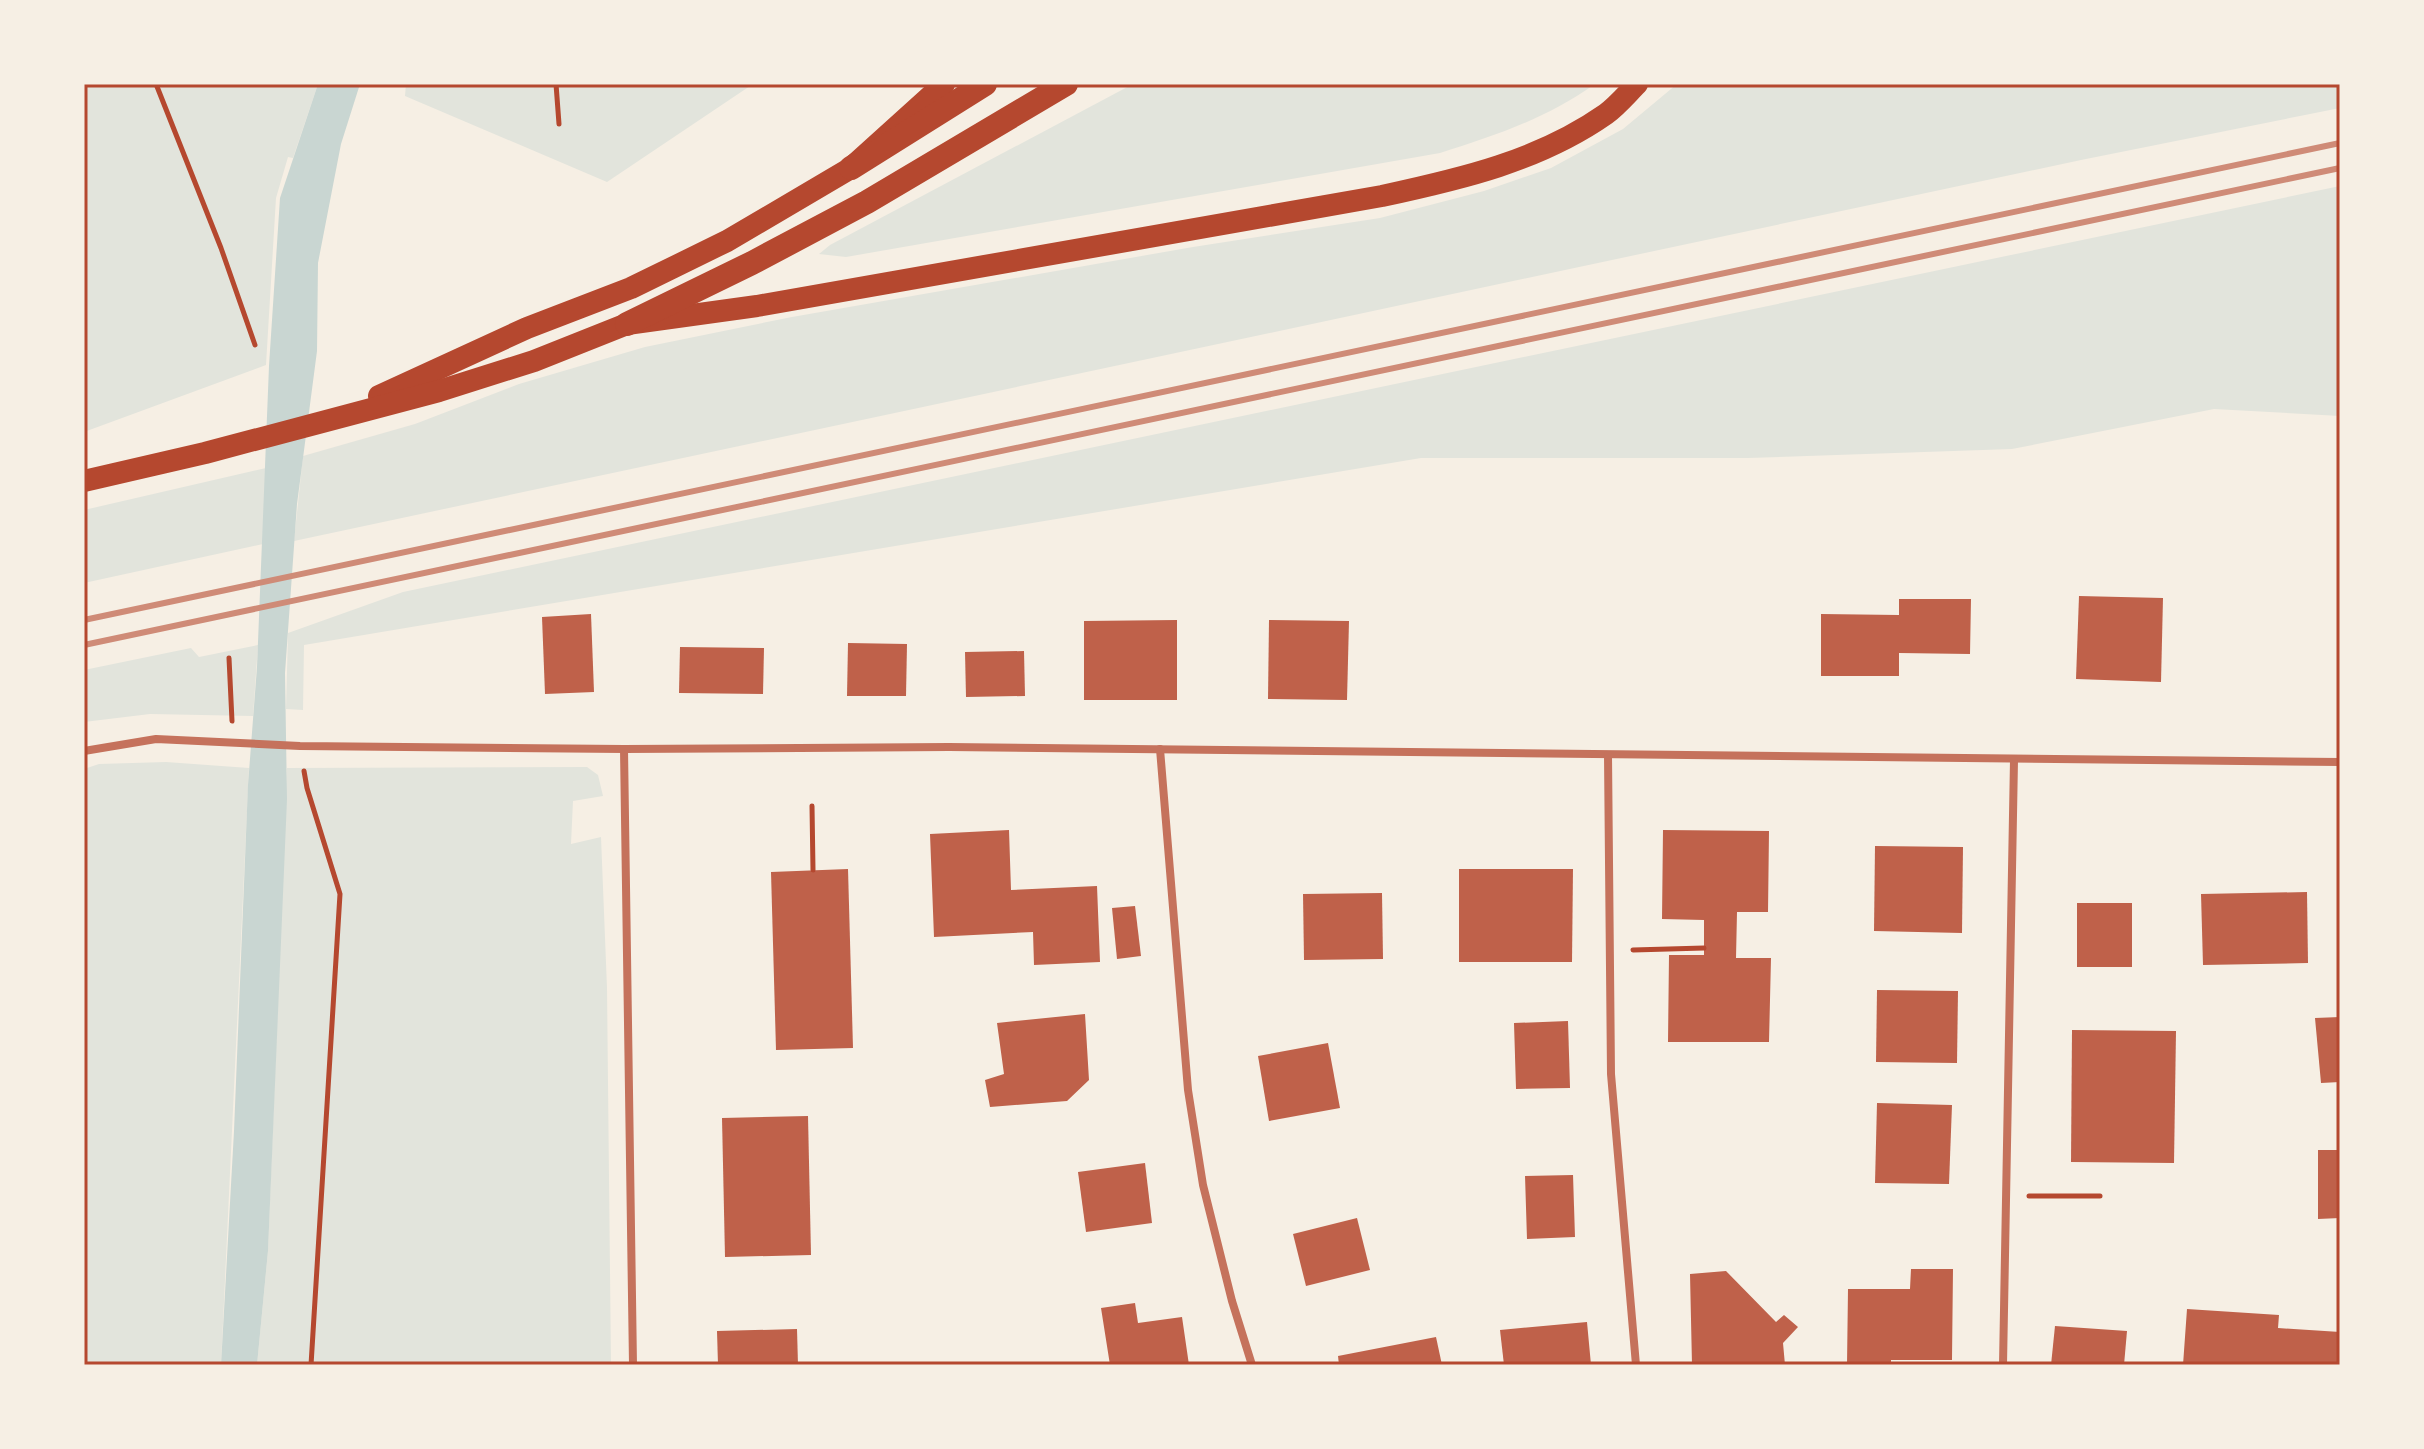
<svg xmlns="http://www.w3.org/2000/svg" width="2424" height="1449" font-family="Montserrat,sans-serif">
<rect width="100%" height="100%" fill="#f6efe4"/>
<!-- green -->
<g fill="#e2e4dc">
<polygon points="84,84 318,84 293,158 288,157 276,198 266,365 84,432"/>
<polygon points="406,84 753,84 607,182 405,96"/>
<path d="M1133,84H1595C1545,119 1497,135 1440,153L846,257L819,254L830,245Z"/>
<polygon points="1677,84 2340,84 2340,108 2081,160 294,541 303,456 415,424 519,384 645,347 792,317 1193,247 1380,218 1484,191 1551,168 1623,129"/>
<polygon points="2340,186 2340,416 2214,409 2012,449 1748,458 1421,458 304,645 303,710 286,709 288,633 403,592"/>
<polygon points="266,468 263,544 84,583 84,510"/>
<polygon points="258,645 253,716 150,714 84,722 84,670 191,648 199,657"/>
<polygon points="166,762 249,768 221,1365 84,1365 84,769 99,764"/>
<polygon points="587,767 598,775 603,796 573,801 571,844 601,837 607,988 611,1365 257,1365 268,1251 287,768"/>
</g>
<!-- water -->
<polygon fill="#c9d6d2" points="318,84 360,84 341,144 318,263 317,351 297,504 285,673 287,799 268,1251 257,1365 221,1365 234,1131 248,785 257,667 269,366 280,198"/>
<!-- building -->
<g fill="#bf614a">
<polygon points="2079,596 2163,598 2161,682 2076,679"/>
<polygon points="1899,599 1971,599 1970,654 1899,653 1899,676 1821,676 1821,614 1899,615"/>
<polygon points="591,614 594,692 545,694 542,617"/>
<polygon points="1177,620 1177,700 1084,700 1084,621"/>
<polygon points="1269,620 1349,621 1347,700 1268,699"/>
<polygon points="848,643 907,644 906,696 847,696"/>
<polygon points="680,647 764,648 763,694 679,693"/>
<polygon points="1024,651 1025,696 966,697 965,652"/>
<polygon points="1009,830 1011,890 1097,886 1100,962 1034,965 1033,932 934,937 930,834"/>
<polygon points="1663,830 1769,831 1768,912 1737,912 1736,958 1771,958 1769,1042 1668,1042 1669,955 1704,955 1704,920 1662,919"/>
<polygon points="1875,846 1963,847 1962,933 1874,931"/>
<polygon points="848,869 853,1048 776,1050 771,872"/>
<polygon points="1459,869 1573,869 1572,962 1459,962"/>
<polygon points="2307,892 2308,963 2203,965 2201,894"/>
<polygon points="1382,893 1383,959 1304,960 1303,894"/>
<rect x="2077" y="903" width="55" height="64"/>
<polygon points="1135,906 1141,956 1117,959 1112,908"/>
<polygon points="1877,990 1958,991 1957,1063 1876,1062"/>
<polygon points="1085,1014 1089,1080 1067,1101 990,1107 985,1080 1004,1074 997,1023"/>
<polygon points="2340,1017 2340,1082 2321,1083 2315,1018"/>
<polygon points="1568,1021 1570,1088 1516,1089 1514,1023"/>
<polygon points="2072,1030 2176,1031 2174,1163 2071,1162"/>
<polygon points="1328,1043 1340,1108 1269,1121 1258,1056"/>
<polygon points="1877,1103 1952,1105 1949,1184 1875,1183"/>
<polygon points="808,1116 811,1255 725,1257 722,1118"/>
<polygon points="2318,1150 2340,1150 2340,1218 2318,1219"/>
<polygon points="1145,1163 1152,1223 1086,1232 1078,1172"/>
<polygon points="1573,1175 1575,1237 1527,1239 1525,1176"/>
<polygon points="1357,1218 1370,1270 1306,1286 1293,1234"/>
<polygon points="1911,1269 1953,1269 1952,1360 1891,1360 1891,1365 1847,1365 1848,1289 1910,1289"/>
<polygon points="1726,1271 1776,1322 1784,1315 1798,1327 1783,1343 1785,1365 1692,1365 1690,1274"/>
<polygon points="1135,1303 1138,1323 1182,1317 1189,1365 1110,1365 1101,1308"/>
<polygon points="2187,1309 2279,1315 2278,1328 2340,1332 2340,1365 2183,1365"/>
<polygon points="1587,1322 1591,1365 1504,1365 1500,1330"/>
<polygon points="2055,1326 2127,1331 2124,1365 2051,1365"/>
<polygon points="797,1329 798,1365 718,1365 717,1331"/>
<polygon points="1436,1337 1442,1365 1339,1365 1338,1356"/>
</g>
<g fill="none" stroke-linecap="round" stroke-linejoin="round">
<!-- path -->
<g stroke="#b5482f" stroke-width="5">
<polyline points="156,84 221,248 255,345"/>
<polyline points="556,84 559,124"/>
<polyline points="229,658 232,721"/>
<polyline points="304,771 307,788 340,894 311,1365"/>
<polyline points="812,806 813,870"/>
<polyline points="1633,950 1704,948"/>
<polyline points="2029,1196 2100,1196"/>
</g>
<!-- minor -->
<g stroke="#c5725c" stroke-width="8">
<polyline points="624,749 633,1365"/>
<polyline points="1160,749 1188,1090 1203,1185 1232,1301 1252,1365"/>
<polyline points="84,751 156,739 300,746 624,749 949,747 2340,762"/>
<polyline points="1608,755 1611,1074 1636,1365"/>
<polyline points="2003,1365 2014,760"/>
</g>
<!-- trunk -->
<g stroke="#b5482f" stroke-width="22">
<polyline points="379,396 527,328 631,288 727,241 851,168 944,84"/>
<path d="M84,481L205,453L439,391L534,361L627,324L757,306L1382,196C1461,179 1539,161 1606,114C1617,106 1627,94 1637,84"/>
</g>
<!-- motorway -->
<g stroke="#b5482f" stroke-width="24">
<polyline points="851,168 985,84"/>
<polyline points="627,324 752,263 867,202 1066,84"/>
</g>
<!-- rail -->
<g stroke="#cf8b77" stroke-width="6">
<polyline points="84,620 2340,143"/>
<polyline points="84,645 2340,168"/>
</g>
</g>
<!-- border -->
<rect width="2424" height="1449" fill="none" stroke="#f6efe4" stroke-width="172"/>
<rect x="86" y="86" width="2252" height="1277" fill="none" stroke="#b5482f" stroke-width="3"/>
</svg>
